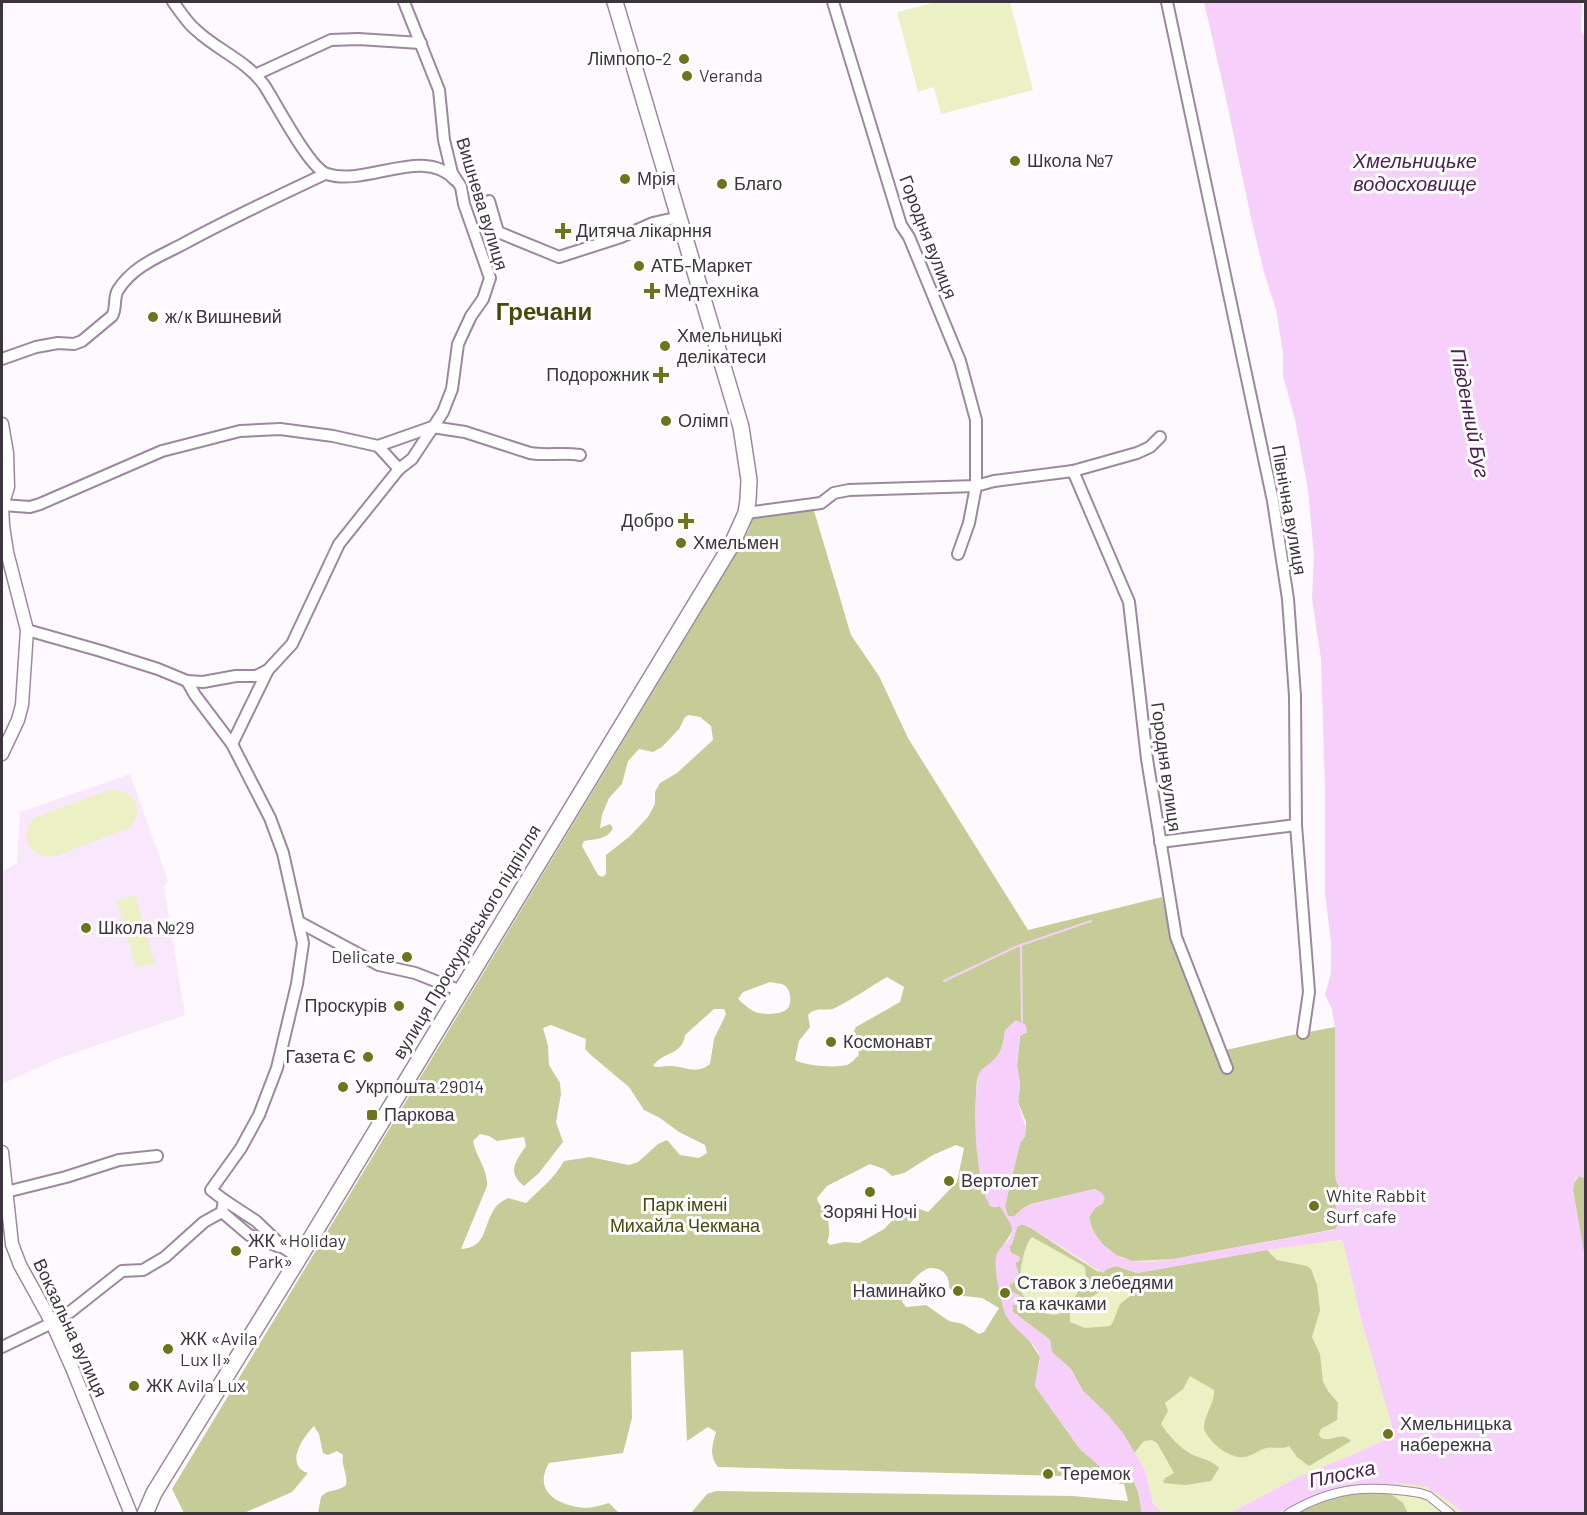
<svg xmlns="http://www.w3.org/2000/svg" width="1587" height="1515" font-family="Barlow,sans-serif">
<rect width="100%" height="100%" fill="#fef9ff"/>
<!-- built -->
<polygon fill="#f9e7fb" points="130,774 168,881 164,886 185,1015 57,1059 4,1083 2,1078 2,872 17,863 20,812"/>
<!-- green -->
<g fill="#ebf0c5">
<polygon points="937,2 1010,2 1033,90 941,114 934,87 918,92 897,12"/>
<path d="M109,790C134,788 145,809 130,828L55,856C29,859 18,838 34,818Z"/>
<polygon points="135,895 144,927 126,932 116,901"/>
<polygon points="145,931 155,963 136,967 127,936"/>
<polygon points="1017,1227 1085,1262 1267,1250 1334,1239 1343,1242 1361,1319 1385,1398 1392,1427 1390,1435 1384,1440 1361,1451 1298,1477 1230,1513 1163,1513 1153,1504 1145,1470 1016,1292"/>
<polygon points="1401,1482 1430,1487 1429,1490 1440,1495 1464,1513 1283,1514 1318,1494 1337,1489 1400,1486"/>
</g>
<!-- forest -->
<g fill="#c6cc97" fill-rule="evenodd">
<path d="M812,504L851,635L879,676L908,738L1028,930L1162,897L1171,939L1226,1050L1287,1036L1335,1027V1167L1336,1180L1343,1195L1336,1207L1340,1219L1336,1229L1173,1259L1132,1261L1116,1255L1102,1244L1091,1228L1089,1217L1095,1208L1103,1203L1095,1189L1031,1204L1022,1209L1014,1217L1008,1216L1005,1207L1008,1193L1020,1143L1025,1136L1026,1122L1018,1102L1020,1085L1017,1065L1020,1036L1027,1032L1005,1030C1004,1042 1002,1052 994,1060C989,1067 981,1068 978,1077C970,1107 988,1174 994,1207L1000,1206L1013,1227L1012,1232L1004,1244L1001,1297L1040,1357L1035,1386L1080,1449L1102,1468L1133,1480L1138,1491L1142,1513H691L707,1494L716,1491L1073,1496L1128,1501L1124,1484L1062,1476L718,1467C709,1455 712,1446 716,1432L708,1427L687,1441L683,1350L631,1352L632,1418L623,1453L549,1463C532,1492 559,1506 585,1508C593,1508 601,1505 609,1503L619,1513H318L321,1497C329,1488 336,1493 346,1485C348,1474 341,1467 343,1455L337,1451L328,1455L323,1453L319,1434L314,1426C303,1437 284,1465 308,1473L292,1492L244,1513H184L172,1489L721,579L749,530L754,512ZM689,715L700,717L711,726L713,740L677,773L660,783L655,792V804L648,817L630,836L606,855V874L602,877L598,875L582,846L584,841C595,839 607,840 613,828L610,824L600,828L602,815L609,798L622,784L628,761L639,749L653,752L662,747L679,729L685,717ZM887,977L904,987L900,1002L856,1027L854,1031L859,1055C855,1058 852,1063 847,1065C836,1068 805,1066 795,1060L799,1041L810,1027L808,1015C816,1006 826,1012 835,1008C853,999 870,987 887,977ZM770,982C773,983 780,983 784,985C791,989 793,1005 786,1010C778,1015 761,1015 753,1011C748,1008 743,1003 738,999L743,992ZM714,1009H724L726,1014L714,1039L710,1064C695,1076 684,1065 668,1066C662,1066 659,1068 653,1066C665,1050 682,1056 685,1035ZM551,1025L586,1039L585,1049L592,1056L629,1087L644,1110L660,1118L679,1132L705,1145L707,1153L699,1158L680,1155L667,1140L658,1144L638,1162L629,1165L590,1157L564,1161C554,1179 541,1188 526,1203L508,1198C502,1201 496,1205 493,1211C483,1228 486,1248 461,1249L487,1186C488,1169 476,1157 473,1141L480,1134L489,1136L497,1141L524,1137L526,1146C516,1161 506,1172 524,1186L539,1173L563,1142L556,1122L561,1094L560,1083L549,1065L548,1046L543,1028ZM956,1145L964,1148L957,1182L928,1212L908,1205L884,1229L863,1241L859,1243L844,1242L830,1245L827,1242C831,1234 829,1220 825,1211C822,1206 818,1205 817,1198L827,1186L870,1164L884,1169L892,1176L904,1173L933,1155ZM929,1268C941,1267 950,1275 949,1287L955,1295L982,1298L999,1308L984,1332L979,1334L963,1324L949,1321L926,1305L906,1307L901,1300L902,1295C909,1285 917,1273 929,1268Z"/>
<polygon points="1579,1176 1585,1178 1585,1263 1573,1190 1573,1184"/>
<path d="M1022,1224L1031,1228L1098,1272L1116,1266L1137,1273L1267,1250L1277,1260L1307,1266L1311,1269L1317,1285L1320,1310L1312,1337L1320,1354L1323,1382L1328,1391L1338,1403L1337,1420L1321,1429L1319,1434L1321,1438C1331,1443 1342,1430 1351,1441L1309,1466L1297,1457L1289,1446C1281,1450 1275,1446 1266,1448C1259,1450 1252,1456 1244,1457C1229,1459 1209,1442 1204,1429C1203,1415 1215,1404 1214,1390L1190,1376L1183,1389L1165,1403L1168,1411L1161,1424C1168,1435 1181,1449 1193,1455C1202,1459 1212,1460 1219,1468L1211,1481L1186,1485L1163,1483L1165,1478L1174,1473L1157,1443L1152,1440L1144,1441L1134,1453L1108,1415L1083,1391L1071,1369L1051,1352L1050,1340L1013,1312L1011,1291L1009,1284L1019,1275L1015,1263L1020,1260V1257L1011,1253L1009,1247L1012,1244L1017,1227ZM1032,1237L1084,1266C1089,1277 1082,1286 1076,1295C1072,1301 1068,1310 1061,1313C1048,1320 1024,1304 1021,1290C1017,1279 1024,1244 1032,1237ZM1120,1280L1133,1288L1135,1292L1120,1304L1113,1322L1110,1326L1085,1328L1070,1322V1310C1077,1302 1084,1300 1093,1296C1102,1291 1109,1282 1120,1280Z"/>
<path d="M1387,1491L1403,1503L1408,1513L1293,1514C1323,1495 1353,1494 1387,1491Z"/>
</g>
<!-- water -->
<path fill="#f6d0fa" d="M1204,2H1582L1581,31L1586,38V1178L1579,1176L1575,1179L1573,1190L1586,1263L1585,1513H1464L1440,1495L1429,1490V1487L1401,1483L1400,1486L1337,1489L1318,1494L1283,1513H1230L1298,1477L1361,1451L1384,1440L1390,1435L1392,1427L1390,1419L1361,1319L1343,1242L1340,1240L1267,1250L1137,1273L1116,1266L1108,1268L1103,1273L1031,1228L1022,1224L1017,1227L1012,1244L1009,1247L1011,1253L1020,1257V1260L1015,1263L1019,1275L1018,1280L1009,1285L1011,1291L1021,1296L1020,1305H1013V1312L1050,1340L1052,1352L1071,1369L1083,1391L1108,1415L1123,1433L1145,1470L1153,1504L1163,1513H1142L1138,1491L1133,1480L1102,1468L1080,1449L1035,1386C1036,1377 1039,1367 1040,1359C1040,1344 1008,1327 1004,1311C1001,1299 992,1265 997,1253C1001,1245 1012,1240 1012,1231C1013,1224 1003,1213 1000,1206L991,1207C975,1188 970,1091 981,1070C998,1058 1003,1052 1005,1030L1016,1020L1026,1025L1027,1032L1020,1036L1017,1065L1020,1085L1018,1102L1026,1129L1025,1136L1020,1143L1008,1193L1005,1207L1008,1216L1014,1217L1022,1209L1031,1204L1095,1189L1101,1192L1105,1198L1103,1203L1095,1208L1089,1217C1093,1238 1110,1256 1132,1261C1155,1265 1183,1257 1205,1253C1248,1245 1290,1238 1333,1230L1336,1229L1340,1219L1336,1207L1343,1195L1336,1180L1335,1167V1027L1332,1009L1325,995L1331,973V942L1325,895V789L1321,659L1312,599L1314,555L1308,490L1295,419L1283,376V353L1276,309L1265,276L1251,218L1224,89Z"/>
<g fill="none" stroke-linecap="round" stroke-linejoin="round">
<!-- stream -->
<g stroke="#f6d0fa" stroke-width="2">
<polyline points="944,981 1020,945"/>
<polyline points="1022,1022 1021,945 1091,921"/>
</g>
<defs>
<path id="pedestrian" d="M1289,1513C1335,1486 1369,1485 1420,1493L1429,1496L1451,1514"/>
<g id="minor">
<path d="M173,2C180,11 187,23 196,30C217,50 247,61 264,85C276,103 309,168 327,174C366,187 424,145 455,180"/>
<polyline points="833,2 901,225 909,237 960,361 976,420 976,486 969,523 958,554"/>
<polyline points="1167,2 1273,501 1288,599 1295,696 1296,825 1309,992 1303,1033"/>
<polyline points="257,74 331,40 358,39 421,43"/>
<polyline points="489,201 498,232 559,257 621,237 653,223 679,217"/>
<path d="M2,359L36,347L58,343L74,344L82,341L112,316C117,308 113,298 118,290C134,265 161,256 185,243C231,218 278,196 325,174"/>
<polyline points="378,446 399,469"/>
<polyline points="1073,471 1129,602 1147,759 1176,937 1227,1068"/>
<path d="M2,505L30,507L40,504L162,451L240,431L280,429L333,436L378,446L432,427L465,432L530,453C547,456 563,452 580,455"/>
<polyline points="746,513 821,503 834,493 849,490 976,486 994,481 1073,471 1137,453 1150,447 1160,437"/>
<polyline points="27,630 101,651 158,669 187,681 203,682 236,676 256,676 268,670"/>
<polyline points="232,744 268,670 292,644 339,544 399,469 412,459 443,412 452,389 458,344 471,316 483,299 490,278 464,204 461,187 452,173 444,140 439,90 404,2"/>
<polyline points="1160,842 1296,825"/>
<polyline points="299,922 379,965 415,973 461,991"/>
<polyline points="6,1192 66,1177 119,1160 157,1156"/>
<polyline points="224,1200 256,1221 284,1248 299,1258"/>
<polyline points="222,1212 249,1235 280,1247"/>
<polyline points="2,1347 52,1323 70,1312 122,1271 143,1270 165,1257 204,1222 222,1212 224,1200 211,1190 241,1148 259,1115 277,1068 297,984 303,943 283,853 270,818 232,744 195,695 187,681"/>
</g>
<g id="tertiary">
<polyline points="2,424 7,453 8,487 2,506 3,526 7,552 27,630 22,705 18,720 2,754"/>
<polyline points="2,1152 12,1244 20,1265 52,1323 72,1368 131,1514"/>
</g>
<polyline id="secondary" points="145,1514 154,1493 299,1258 732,544 746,513 748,500 749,480 741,427 615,2"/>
</defs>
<!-- pedestrian casing -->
<use href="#pedestrian" stroke="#9e87a0" stroke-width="10"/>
<!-- minor casing -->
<use href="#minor" stroke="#9e87a0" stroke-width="14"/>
<!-- tertiary casing -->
<use href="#tertiary" stroke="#9e87a0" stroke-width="15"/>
<!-- secondary casing -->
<use href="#secondary" stroke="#9e87a0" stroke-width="18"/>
<!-- pedestrian -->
<use href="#pedestrian" stroke="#fff" stroke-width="8"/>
<!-- minor -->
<use href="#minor" stroke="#fff" stroke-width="10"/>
<!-- tertiary -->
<use href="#tertiary" stroke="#fff" stroke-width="12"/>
<!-- secondary -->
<use href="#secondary" stroke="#fff" stroke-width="15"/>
</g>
<!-- markers -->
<g fill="#6f741c" stroke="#fff" stroke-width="2">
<circle cx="684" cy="59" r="6"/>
<circle cx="687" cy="76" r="6"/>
<circle cx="1015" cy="161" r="6"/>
<circle cx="625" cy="179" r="6"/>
<circle cx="722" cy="184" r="6"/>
<path d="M560 222h6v6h6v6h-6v6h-6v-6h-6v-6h6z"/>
<circle cx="639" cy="266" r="6"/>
<path d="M649 282h6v6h6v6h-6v6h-6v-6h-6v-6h6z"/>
<circle cx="153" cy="317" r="6"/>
<circle cx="665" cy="346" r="6"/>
<path d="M658 366h6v6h6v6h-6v6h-6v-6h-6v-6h6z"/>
<circle cx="666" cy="421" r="6"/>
<path d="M683 512h6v6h6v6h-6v6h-6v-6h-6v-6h6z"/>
<circle cx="681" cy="543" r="6"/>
<circle cx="86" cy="928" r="6"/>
<circle cx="407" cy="957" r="6"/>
<circle cx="399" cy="1006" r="6"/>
<circle cx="831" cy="1042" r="6"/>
<circle cx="368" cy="1057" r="6"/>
<circle cx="343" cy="1087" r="6"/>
<rect x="366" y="1109" width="12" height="12" rx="3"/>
<circle cx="949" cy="1181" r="6"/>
<circle cx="870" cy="1192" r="6"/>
<circle cx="1314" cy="1206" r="6"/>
<circle cx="236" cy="1251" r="6"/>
<circle cx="958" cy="1291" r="6"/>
<circle cx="1005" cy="1293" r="6"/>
<circle cx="168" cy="1349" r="6"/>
<circle cx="134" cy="1386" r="6"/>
<circle cx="1388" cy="1434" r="6"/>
<circle cx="1048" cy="1474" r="6"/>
</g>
<g text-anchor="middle" stroke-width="6" stroke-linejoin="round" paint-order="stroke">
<!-- poi labels -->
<g font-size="18" fill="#3e343f" stroke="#fff" text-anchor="start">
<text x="672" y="65" text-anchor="end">Лімпопо-2</text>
<text x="699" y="82">Veranda</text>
<text x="1027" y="167">Школа №7</text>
<text x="637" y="185">Мрія</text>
<text x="734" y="190">Благо</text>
<text x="576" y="237">Дитяча лікарння</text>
<text x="651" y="272">АТБ-Маркет</text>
<text x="664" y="297">Медтехнiка</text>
<text x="165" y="323">ж/к Вишневий</text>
<text x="677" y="342">Хмельницькі<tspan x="677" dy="21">делікатеси</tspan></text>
<text x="649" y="381" text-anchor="end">Подорожник</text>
<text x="678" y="427">Олімп</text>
<text x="674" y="527" text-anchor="end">Добро</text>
<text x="693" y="549">Хмельмен</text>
<text x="98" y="934">Школа №29</text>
<text x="395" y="963" text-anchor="end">Delicate</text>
<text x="387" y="1012" text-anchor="end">Проскурів</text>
<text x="843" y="1048">Космонавт</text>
<text x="356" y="1063" text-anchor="end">Газета Є</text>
<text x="355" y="1093">Укрпошта 29014</text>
<text x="384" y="1121">Паркова</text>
<text x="961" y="1187">Вертолет</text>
<text x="1326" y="1202">White Rabbit<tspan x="1326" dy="21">Surf cafe</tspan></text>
<text x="870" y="1218" text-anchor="middle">Зоряні Ночі</text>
<text x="248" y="1247">ЖК «Holiday<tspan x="248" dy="21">Park»</tspan></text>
<text x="1017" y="1289">Ставок з лебедями<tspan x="1017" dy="21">та качками</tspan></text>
<text x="946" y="1297" text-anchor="end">Наминайко</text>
<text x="180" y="1345">ЖК «Avila<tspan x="180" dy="21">Lux II»</tspan></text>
<text x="146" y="1392">ЖК Avila Lux</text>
<text x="1400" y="1430">Хмельницька<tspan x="1400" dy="21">набережна</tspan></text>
<text x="1060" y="1480">Теремок</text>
</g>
<!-- street labels -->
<g font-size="18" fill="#3e343f" stroke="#fff">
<text transform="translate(482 204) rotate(73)" y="6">Вишнева вулиця</text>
<text transform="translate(928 237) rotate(69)" y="6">Городня вулиця</text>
<text transform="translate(1289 510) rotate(80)" y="6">Північна вулиця</text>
<text transform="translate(1166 767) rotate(82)" y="6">Городня вулиця</text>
<text transform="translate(467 942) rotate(-59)" y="6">вулиця Проскурівського підпілля</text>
<text transform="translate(70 1328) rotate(65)" y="6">Вокзальна вулиця</text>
</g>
<!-- park labels -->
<g font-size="18" fill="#45490b" stroke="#fff">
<text x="685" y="1211">Парк імені<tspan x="685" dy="21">Михайла Чекмана</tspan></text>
</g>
<!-- water labels -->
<g font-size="20" font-style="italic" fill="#4d2053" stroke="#fff">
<text x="1415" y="168">Хмельницьке<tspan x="1415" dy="23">водосховище</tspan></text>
<text transform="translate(1470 413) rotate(79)" y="7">Південний Буг</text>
<text transform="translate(1342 1474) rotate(-12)" y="7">Плоска</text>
</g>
<!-- district labels -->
<g font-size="24" font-weight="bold" fill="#474a0d" stroke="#fff">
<text x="544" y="320">Гречани</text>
</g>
</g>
<!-- border -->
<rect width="1587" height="1515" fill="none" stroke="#3e343f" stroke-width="6"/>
</svg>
